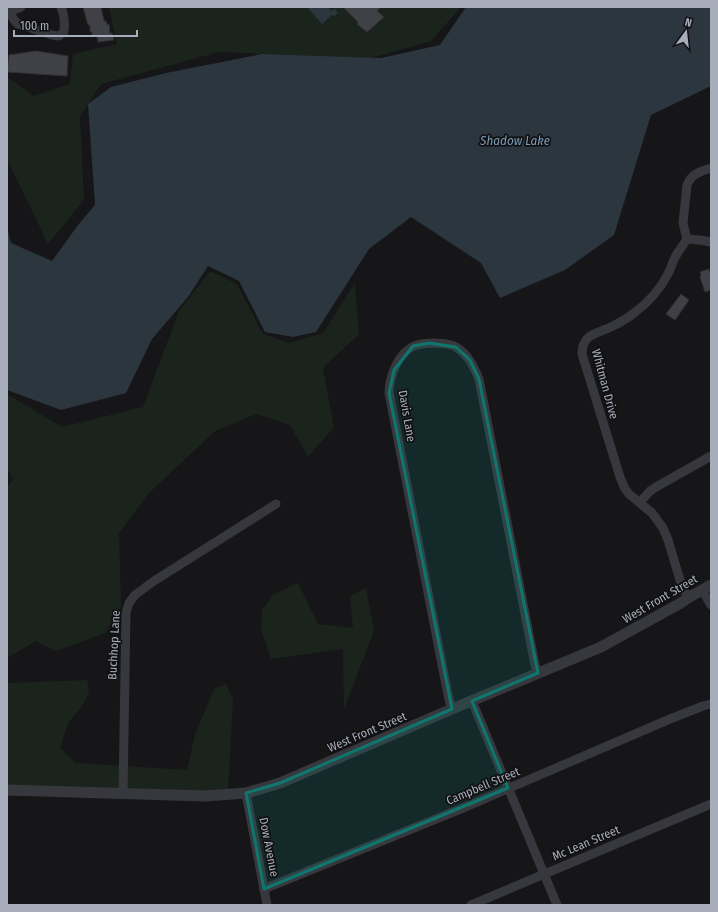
<svg xmlns="http://www.w3.org/2000/svg" width="718" height="912" font-family="'Fira Sans Condensed',sans-serif">
<rect width="100%" height="100%" fill="#161618"/>
<!-- green -->
<g fill="#1b241c">
<polygon points="109,7 461,7 431,41 371,58 219,52 101,84 80,117 84,200 48,244 7,159 7,77 34,96 70,84 73,54 117,44"/>
<polygon points="210,271 237,284 263,334 289,343 323,333 355,283 359,334 323,368 334,427 308,457 290,425 256,414 215,431 148,494 119,533 121,607 105,633 56,651 36,641 7,658 7,488 13,479 7,468 7,394 62,427 143,407 179,311"/>
<polygon points="298,583 318,624 353,628 350,596 366,588 374,631 344,709 343,649 271,659 261,630 262,610 274,594"/>
<polygon points="87,680 89,692 83,705 68,723 60,748 76,763 187,770 195,735 214,689 226,684 233,699 228,795 7,791 7,683"/>
</g>
<!-- water -->
<g fill="#2b363e">
<polygon points="307,7 328,7 331,11 335,9 338,13 334,16 332,15 322,24"/>
<polygon points="466,7 711,7 711,86 651,115 614,235 565,270 500,298 481,263 411,217 369,249 316,332 293,337 265,332 239,281 208,266 188,297 152,339 126,393 61,410 7,390 7,227 11,243 52,261 78,225 95,205 88,104 111,87 166,73 262,54 381,58 440,45"/>
</g>
<!-- building -->
<g fill="#404146" stroke="#303035">
<polygon points="83,7 101,7 104,21 106,21 107,25 109,24 110,33 112,33 114,40 98,42 97,36 92,36 92,32 90,32 90,25 88,25"/>
<polygon points="343,7 381,7 377,11 384,17 367,32 357,24 358,22"/>
<polygon points="36,51 68,56 67,76 7,72 9,55"/>
<polygon points="709,269 711,275 711,290 705,292 700,277 701,275 700,272"/>
<polygon points="681,294 689,300 675,320 666,314"/>
</g>
<g fill="none" stroke-linecap="round" stroke-linejoin="round">
<!-- minor -->
<g stroke="#37383e" stroke-width="9">
<path d="M7,9L15,21L18,24L52,35L59,36L64,32C65,24 64,14 61,7"/>
<polyline points="9,12 21,7"/>
<path d="M687,239C684,244 680,249 677,254C673,260 671,268 668,274C660,289 648,303 634,313C627,319 619,323 611,327C596,334 582,334 582,354L620,477L625,489L629,494L652,513L663,528L668,540L680,580L688,598"/>
<path d="M687,239L683,223L687,185C692,173 700,172 711,168"/>
<polyline points="687,239 700,240 711,242"/>
<polyline points="640,502 650,491 656,487 711,456"/>
<polyline points="702,590 711,605"/>
<polyline points="472,701 557,905"/>
<path d="M452,709L449,700L389,393C389,377 398,353 414,346C421,343 428,343 435,343C442,344 450,343 456,347C468,354 474,367 479,379L535,665L538,673"/>
<polyline points="246,793 267,905"/>
<polyline points="123,794 126,613 129,603 135,595 154,581 276,504"/>
<polyline points="264,889 463,808 670,719 703,706 711,704"/>
<polyline points="471,905 711,804"/>
</g>
<!-- tertiary -->
<polyline stroke="#37383e" stroke-width="11" points="7,790 205,796 246,793 280,783 452,709 601,647 679,604 688,598 711,585"/>
</g>
<!-- marked area -->
<path fill="#0f766e" fill-opacity="0.2" stroke="#0f766e" stroke-width="3" stroke-linejoin="round" d="M429,343L456,347L470,360L479,379L538,673L472,701L508,788L264,889L246,793L280,783L452,709L389,393L394,370L413,346Z"/>
<g text-anchor="middle" stroke-width="3.5" stroke-linejoin="round" paint-order="stroke">
<!-- street labels -->
<g font-size="12" fill="#a7adba" stroke="#111113">
<text transform="translate(605 384) rotate(75)" y="4">Whitman Drive</text>
<text transform="translate(407 416) rotate(80)" y="4">Davis Lane</text>
<text transform="translate(660 599) rotate(-30)" y="4">West Front Street</text>
<text transform="translate(114 645) rotate(-87)" y="4">Buchhop Lane</text>
<text transform="translate(367 732) rotate(-23)" y="4">West Front Street</text>
<text transform="translate(483 786) rotate(-23)" y="4">Campbell Street</text>
<text transform="translate(586 843) rotate(-23)" y="4">Mc Lean Street</text>
<text transform="translate(269 847) rotate(79)" y="4">Dow Avenue</text>
</g>
<!-- water labels -->
<g font-size="13" font-style="italic" fill="#7a9db8" stroke="#111113">
<text x="515" y="145">Shadow Lake</text>
</g>
</g>
<!-- border -->
<rect width="718" height="912" fill="none" stroke="#a7adba" stroke-width="16"/>
<!-- north arrow -->
<g transform="translate(686 32) rotate(15)" stroke="#111113" stroke-width="3" paint-order="stroke">
<path d="M0-3L7 15L0 10L-7 15Z" fill="#a7adba"/>
<text y="-6" font-size="11" font-weight="bold" text-anchor="middle" fill="#a7adba">N</text>
</g>
<!-- scale -->
<path d="M14 30v6h123v-6" fill="none" stroke="#a7adba" stroke-width="2"/>
<text x="20" y="30" font-size="12" fill="#a7adba" stroke="#111113" stroke-width="3" paint-order="stroke">100 m</text>
</svg>
